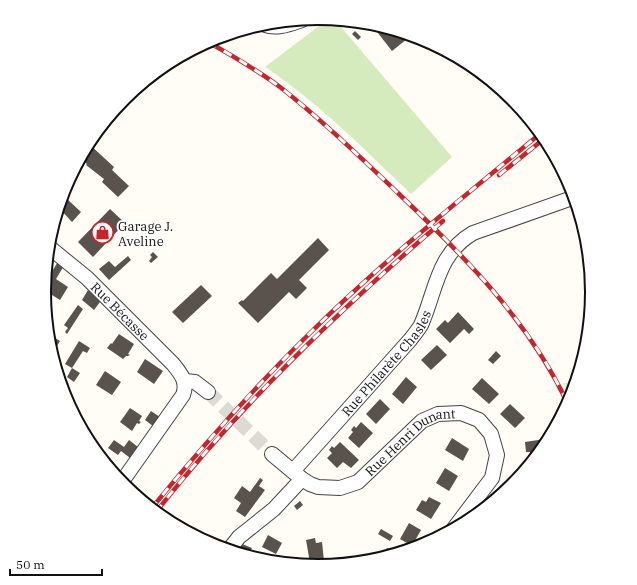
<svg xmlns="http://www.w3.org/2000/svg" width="637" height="585" font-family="'IBM Plex Serif',serif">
<rect width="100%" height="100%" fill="#fffdf5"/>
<!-- green -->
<path fill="#d5ebbd" d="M328,19L335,20L452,157L411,194C364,149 319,103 265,67Z"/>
<!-- pitch -->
<polygon fill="#e6f2cf" points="563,383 577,383 571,399"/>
<!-- building -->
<g fill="#5a524d">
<polygon points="377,25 402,32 407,39 392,51 374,28"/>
<polygon points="355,31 361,37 358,40 352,34"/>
<polygon points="92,138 94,139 89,144 114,167 112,170 129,186 118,197 102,182 104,179 86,165 87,164 80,158"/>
<polygon points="66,198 81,212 72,222 59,208 60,205"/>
<polygon points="110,209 125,223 93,257 78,242"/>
<polygon points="318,238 329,250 299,280 307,288 296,299 289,292 258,323 238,303 242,300 243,301 271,273 277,279"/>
<polygon points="153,252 158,257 151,263 149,261 152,257 150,255"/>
<polygon points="128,256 131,260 109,280 99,269 109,261 115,267"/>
<polygon points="59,260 65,264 56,279 68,287 60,300 44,290 47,285 45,283"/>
<polygon points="201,285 212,296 183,323 172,312"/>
<polygon points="88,290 100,302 94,310 82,300"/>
<polygon points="78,305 83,309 67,334 65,332 68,328 64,325"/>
<polygon points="458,312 474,329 469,334 464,329 450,343 436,329 445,320 448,323"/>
<polygon points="47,319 53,323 48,332 47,324"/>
<polygon points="119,334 134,344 128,354 130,355 128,356 126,356 123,359 107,348 111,343 112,344"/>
<polygon points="55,338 60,341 52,354 49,346"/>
<polygon points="79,341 90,348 87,353 83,351 72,368 65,364"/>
<polygon points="437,345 447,355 431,370 421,360"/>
<polygon points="496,351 501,356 493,364 488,360"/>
<polygon points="145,359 163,371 154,384 137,372"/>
<polygon points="72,368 80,373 74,382 67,377"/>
<polygon points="105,371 121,382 112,395 96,385"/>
<polygon points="406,377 417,387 403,404 392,394"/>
<polygon points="482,378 499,394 489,404 472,389"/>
<polygon points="380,399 390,409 376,424 366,414"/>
<polygon points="510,404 525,418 515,428 500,414"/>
<polygon points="130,408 142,416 139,421 141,422 139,424 137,423 132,431 120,422"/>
<polygon points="151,411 160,417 153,426 145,420"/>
<polygon points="361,422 373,433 359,448 348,438 353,432 351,430 354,426 356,428"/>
<polygon points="452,438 469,449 463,461 445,450"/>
<polygon points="545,439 545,447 533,462 531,462 530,452 526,452 525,442"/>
<polygon points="114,440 124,447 129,440 138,447 130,458 121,451 118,455 108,448"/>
<polygon points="340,442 359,460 351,468 343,462 337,468 327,458 332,453 329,450 332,446 334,448"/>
<polygon points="445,468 458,476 449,491 436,483"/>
<polygon points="260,478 263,480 259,486 265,490 245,517 236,511 241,503 234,498 242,486 250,492"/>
<polygon points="429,497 441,503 431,519 416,510 422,500 426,502"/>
<polygon points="300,501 303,505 297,510 294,506"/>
<polygon points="409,523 421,530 412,546 400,539"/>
<polygon points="381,529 393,536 390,541 378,534"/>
<polygon points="268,535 282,543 276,554 262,547"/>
<polygon points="315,538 316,543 322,542 324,561 310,563 306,540"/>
<polygon points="242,544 252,548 246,556 236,552"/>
<polygon points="387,548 399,554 381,559"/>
<polygon points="334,561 334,565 328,566 328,562"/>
</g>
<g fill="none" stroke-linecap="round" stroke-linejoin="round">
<!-- minor-tunnel -->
<polyline stroke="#dbdad3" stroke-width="14" stroke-dasharray="14 7" stroke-linecap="butt" points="208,392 272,454"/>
<defs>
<g id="minor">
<path d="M263,24C276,30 290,24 302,20"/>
<path id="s1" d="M49,247L87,278L173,364C181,374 188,382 183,395L121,483"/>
<polyline points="185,381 195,382 208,392"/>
<path id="s2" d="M272,454L302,479L310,484L318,487L340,488L358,482L422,421L438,414L461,413L479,420L491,434L497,455L492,478L452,531"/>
<path id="s3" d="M293,471L410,340C414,335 418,330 421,325C436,291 437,254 473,233L575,197"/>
<polyline points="228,551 239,537 274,509 302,479"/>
</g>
</defs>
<!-- minor casing -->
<use href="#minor" stroke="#444" stroke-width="16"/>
<!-- minor -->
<use href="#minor" stroke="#fff" stroke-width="14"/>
<defs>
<g id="rail">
<path d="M208,42C233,56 257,70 280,87C322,120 360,157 399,194C465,257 529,321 568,404"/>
<polyline points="499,175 545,138"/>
<path d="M151,509C200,449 251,391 305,338C379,264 461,199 541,133"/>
<path d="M156,512C240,405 340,309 443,221"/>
</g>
</defs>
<!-- rail casing -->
<use href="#rail" stroke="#c4262e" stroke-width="4.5"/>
<!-- rail -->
<use href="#rail" stroke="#fff" stroke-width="3" stroke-dasharray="9" stroke-linecap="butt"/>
</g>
<!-- icons -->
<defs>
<symbol id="shop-ring" viewBox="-11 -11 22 22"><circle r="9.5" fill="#fff" stroke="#c4262e" stroke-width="1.5"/><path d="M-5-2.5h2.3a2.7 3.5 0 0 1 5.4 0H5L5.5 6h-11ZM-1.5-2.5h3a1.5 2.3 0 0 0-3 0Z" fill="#c4262e"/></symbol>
</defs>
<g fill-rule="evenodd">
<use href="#shop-ring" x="90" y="220" width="25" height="25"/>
</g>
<g text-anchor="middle" stroke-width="4" stroke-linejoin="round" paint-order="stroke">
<!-- poi labels -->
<g font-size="13" fill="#111" stroke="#fff" text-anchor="start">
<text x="118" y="231">Garage J.<tspan x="118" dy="15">Aveline</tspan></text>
</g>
<!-- street labels -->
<g font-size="13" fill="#111" stroke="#fff">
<text dy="5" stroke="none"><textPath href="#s1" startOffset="96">Rue Bécasse</textPath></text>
<text dy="5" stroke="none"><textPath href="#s3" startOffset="143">Rue Philarète Chasles</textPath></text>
<text dy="5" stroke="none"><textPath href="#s2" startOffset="166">Rue Henri Dunant</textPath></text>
</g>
</g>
<!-- crop -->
<path d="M0 0H637V585H0ZM51 292a267 267 0 1 1 534 0a267 267 0 1 1-534 0Z" fill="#fff" fill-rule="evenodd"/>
<path fill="none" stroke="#111" stroke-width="2" d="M51 292a267 267 0 1 1 534 0a267 267 0 1 1-534 0Z"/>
<!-- scale -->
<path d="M10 569v6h92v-6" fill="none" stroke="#111111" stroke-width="2"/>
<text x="16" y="569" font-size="12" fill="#111111" stroke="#ffffff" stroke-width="3" paint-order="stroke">50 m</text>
</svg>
